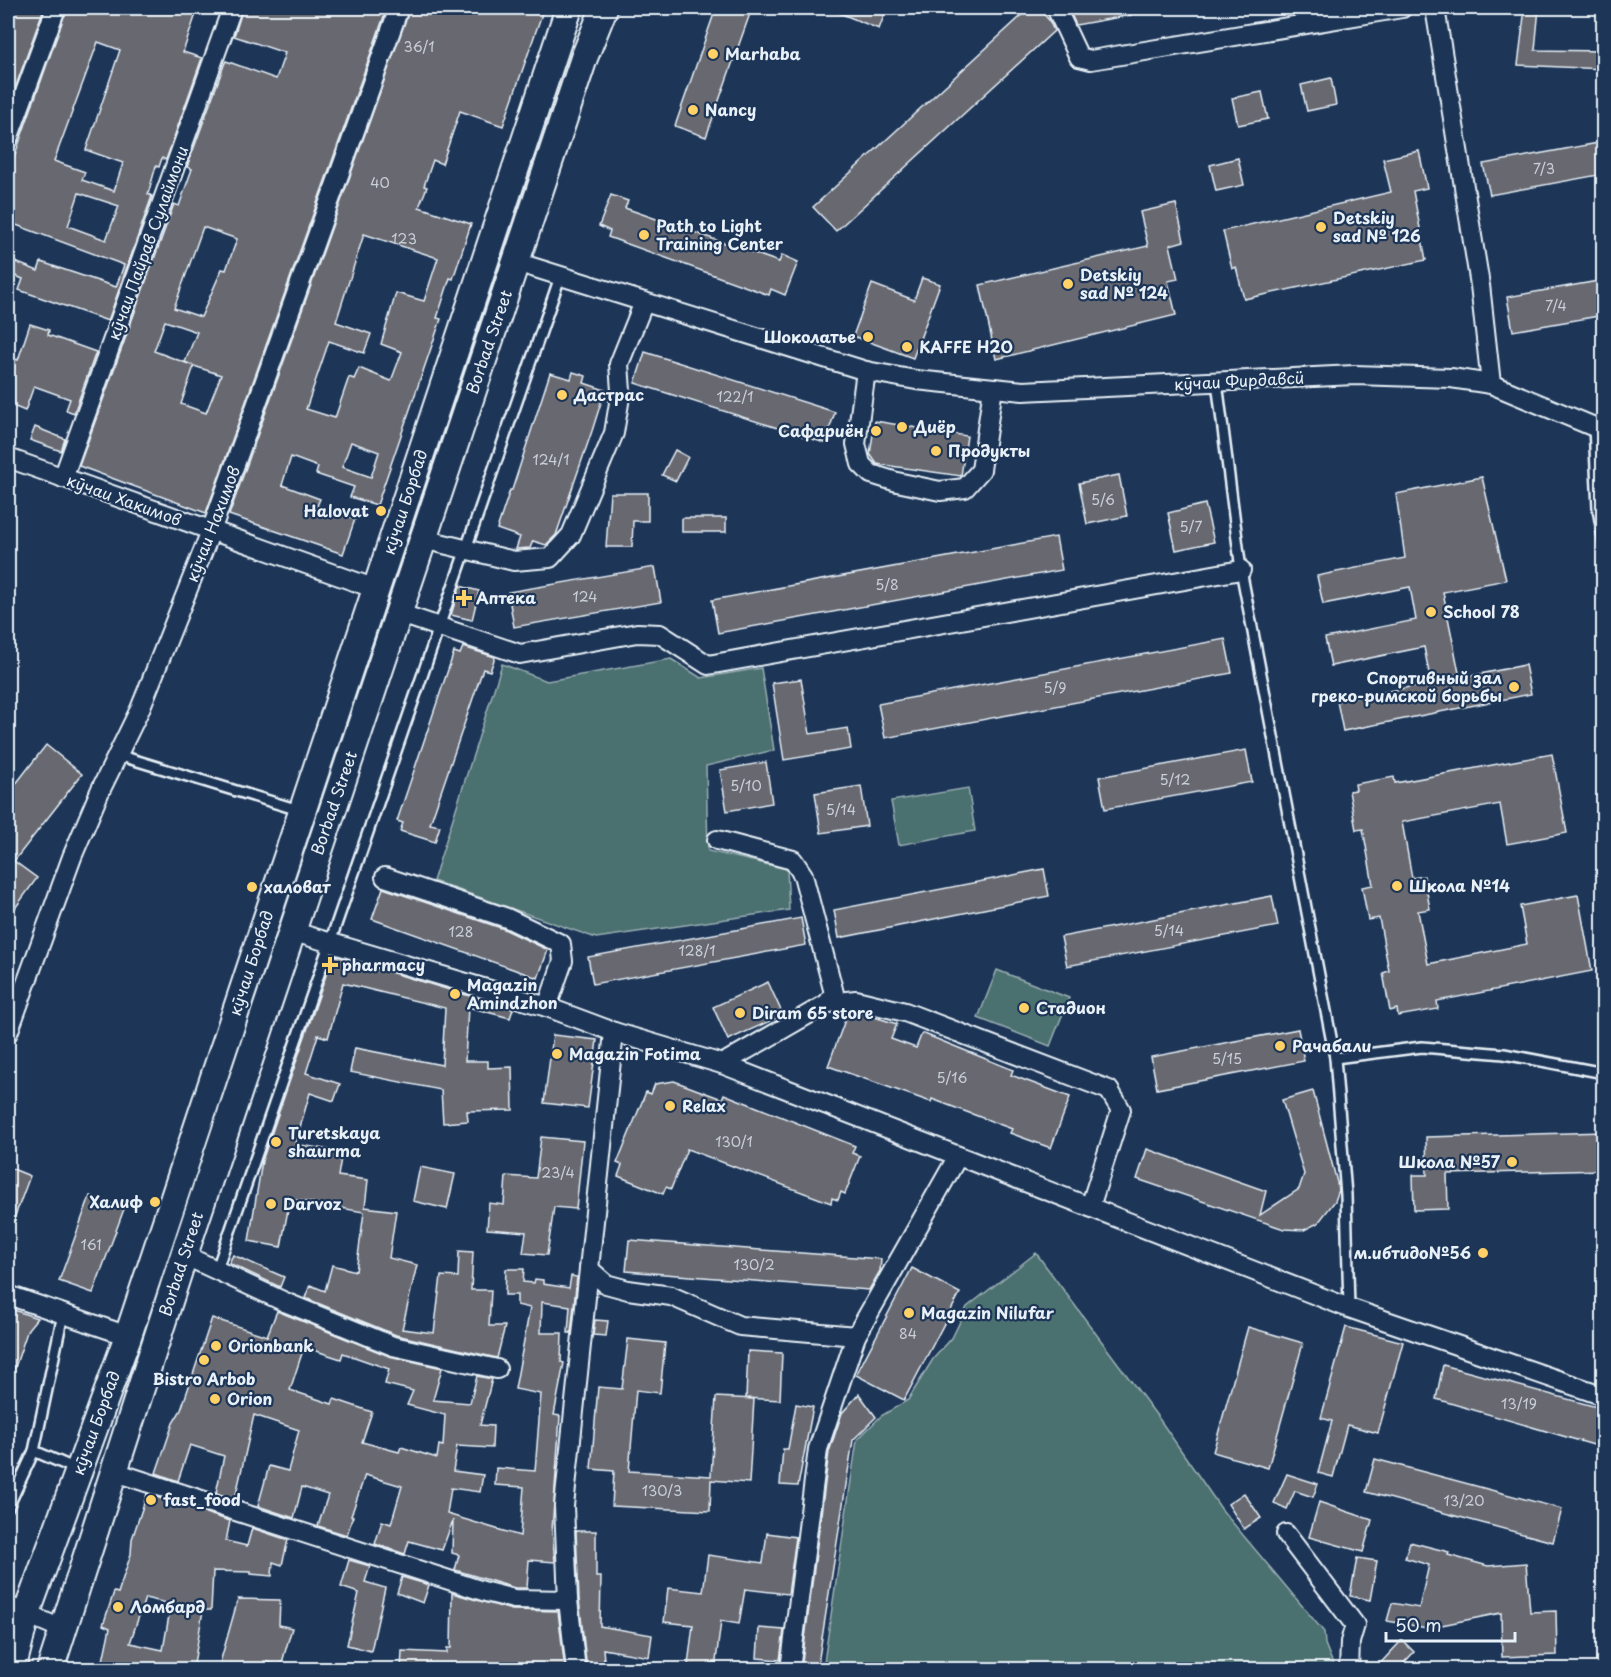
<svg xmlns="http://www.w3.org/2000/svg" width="1611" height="1677" font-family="'Playpen Sans',sans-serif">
<rect width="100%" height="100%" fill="#1d3557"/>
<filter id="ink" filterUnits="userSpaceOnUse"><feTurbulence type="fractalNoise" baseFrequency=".0167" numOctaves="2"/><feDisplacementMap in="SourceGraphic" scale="12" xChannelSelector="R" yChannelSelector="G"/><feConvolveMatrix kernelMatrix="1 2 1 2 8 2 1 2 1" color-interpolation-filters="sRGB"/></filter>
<g filter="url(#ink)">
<!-- green -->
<g fill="#4c6f70" stroke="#9ab0b4" stroke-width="1.5">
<polygon points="671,659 701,678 761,668 774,750 706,766 708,851 787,869 789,910 596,938 433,881 502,664 547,681"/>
<polygon points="968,788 975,831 899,845 891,801"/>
<polygon points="997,970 1069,998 1050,1046 978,1018"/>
<polygon points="1036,1253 1160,1420 1222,1510 1324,1632 1325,1644 1335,1669 1169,1670 1168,1663 1101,1670 823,1669 857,1440 881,1416 908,1400 933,1359 952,1338 967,1307"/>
</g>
<!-- building -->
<g fill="#676870" stroke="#e8f1f8" stroke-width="1.5" fill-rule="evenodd">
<polygon points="8,8 44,8 8,108"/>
<path d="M67,8H198L183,52L202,58L166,160L162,158L159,167L156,166L148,194L152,196L108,321L19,290L23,279L8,273V259L38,271L41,262L116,287L124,265L8,222V174ZM98,42L120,50L86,150L123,163L114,191L82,180L85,172L54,161ZM79,193L119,206L106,240L68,226Z"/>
<path d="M243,8H387L206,513L79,466L174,204L179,206L192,169L187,167L224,65L226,61L276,79L285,53L234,36ZM203,227L237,239L226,270L222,269L201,317L174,308ZM165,321L197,332L185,362L194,366L154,351ZM194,366L221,375L206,413L181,404Z"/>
<path d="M410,8H544L503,126L460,111L442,164L433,160L424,186L427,187L419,207L471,224L453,279L450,278L437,318L441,319L377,505L350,497L354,487L316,474L318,467L291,457L282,485L320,499L317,506L355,519L343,554L229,515ZM364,234L438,258L424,301L396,293L381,344L402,352L391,381L359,368L354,379L349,377L335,418L306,409L329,341L364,353L371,334L336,322ZM351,442L379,452L371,477L342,467Z"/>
<polygon points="716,8 752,8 706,137 675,126"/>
<polygon points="827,8 887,8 879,29"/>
<polygon points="1030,8 1038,8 1049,20 1054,31 836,231 813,207"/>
<polygon points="1068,8 1131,8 1131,15 1076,25"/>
<polygon points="1525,8 1539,8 1535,50 1604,51 1604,69 1518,65"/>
<polygon points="1331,78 1336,105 1307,111 1301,85"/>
<polygon points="1262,92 1268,119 1238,125 1232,98"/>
<polygon points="1604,142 1604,174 1490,195 1483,164"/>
<polygon points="1419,151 1427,188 1413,191 1426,260 1244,299 1236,267 1232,269 1223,231 1391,192 1383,159"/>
<polygon points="1238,158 1244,185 1216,191 1210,165"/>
<polygon points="611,195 628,201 625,208 779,262 782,255 798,262 785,295 771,289 769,295 608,237 610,231 599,226"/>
<polygon points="1176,204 1184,241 1170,245 1178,279 1168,281 1176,315 996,359 980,285 1148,246 1140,212"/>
<polygon points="922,278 940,284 913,358 853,336 872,284 914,300"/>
<polygon points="1604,280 1604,315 1513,331 1507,297"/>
<polygon points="30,324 49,330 48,335 96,352 74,413 66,410 70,399 34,386 25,411 8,404 8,357 18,360"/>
<polygon points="645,352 835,412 825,443 635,383"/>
<polygon points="573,372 586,376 584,383 605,390 592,431 556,535 546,545 533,541 530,548 516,549 520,537 497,529 510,490 512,490 550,373 571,379"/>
<polygon points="875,421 967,436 961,476 877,464 870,454"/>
<polygon points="35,427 65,439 61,451 30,440"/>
<polygon points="675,450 688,457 676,481 662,475"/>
<polygon points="1119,475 1127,516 1087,524 1079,483"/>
<polygon points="1482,477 1506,580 1443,592 1460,678 1525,665 1531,694 1343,731 1337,701 1431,683 1424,647 1331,666 1325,638 1416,620 1410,587 1323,604 1317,576 1405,558 1396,494"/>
<polygon points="610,493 648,493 648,521 633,521 632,547 606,547"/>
<polygon points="1205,504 1214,542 1176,550 1168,513"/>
<rect x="682" y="518" width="44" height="14"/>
<polygon points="1056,537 1062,570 718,633 712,600"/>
<polygon points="655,567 661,602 514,627 508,592"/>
<polygon points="460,586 479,591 472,620 451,615"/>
<polygon points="1225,639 1232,673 885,738 878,704"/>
<polygon points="463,647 495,657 490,671 483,669 430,824 440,826 435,842 400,831 403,823 397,821 454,652 460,654"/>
<polygon points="801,679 810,734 848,728 851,749 784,760 772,683"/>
<polygon points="46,745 82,774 14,861 37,878 8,918 8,794"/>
<polygon points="1246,750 1252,782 1105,809 1099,777"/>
<polygon points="1552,754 1567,833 1507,844 1500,804 1402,822 1412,878 1424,876 1430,909 1418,911 1428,964 1527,944 1520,906 1578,895 1592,971 1437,1001 1438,1009 1398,1016 1397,1009 1390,1011 1383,973 1389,971 1379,918 1368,920 1362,887 1373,885 1363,829 1356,830 1349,791 1356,790 1355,784 1394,777 1395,783"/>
<polygon points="766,762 772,803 727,811 720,770"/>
<polygon points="861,786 867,826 821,833 815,793"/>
<polygon points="1044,869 1049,896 839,938 834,910"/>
<polygon points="383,888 504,929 548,950 538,978 372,919"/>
<polygon points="1272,896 1278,926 1067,966 1061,937"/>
<polygon points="801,918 806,945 593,984 588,957"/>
<polygon points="333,955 513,1009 510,1018 468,1007 465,1061 488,1061 488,1068 512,1067 513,1110 467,1111 468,1121 443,1123 441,1090 350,1072 355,1048 442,1065 445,1008 343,983 328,1038 318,1035 306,1073 340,1084 334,1101 310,1093 295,1144 342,1152 338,1176 368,1180 365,1207 396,1211 389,1258 417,1265 402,1329 434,1333 441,1276 458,1277 459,1251 473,1252 471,1290 491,1290 489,1326 505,1326 497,1358 396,1335 305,1298 310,1285 325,1291 332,1265 356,1271 364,1212 290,1199 281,1247 249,1241 262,1161"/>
<polygon points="768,982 783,1015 728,1040 713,1007"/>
<polygon points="855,1011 897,1024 891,1039 916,1048 922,1033 1013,1070 1011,1075 1070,1097 1051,1148 1010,1133 1012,1129 932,1099 931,1102 828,1066 848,1012"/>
<polygon points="1298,1029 1304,1061 1157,1089 1151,1057"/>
<polygon points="553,1035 597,1040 588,1108 544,1103"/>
<polygon points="674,1081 722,1099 724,1094 855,1146 852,1153 860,1156 845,1194 841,1192 838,1200 832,1198 831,1203 687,1149 671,1189 666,1187 663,1194 618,1176 622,1165 617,1163 646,1092 651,1094 655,1084"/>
<polygon points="1313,1091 1339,1190 1335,1201 1318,1223 1304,1230 1284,1229 1137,1179 1147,1149 1266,1191 1260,1215 1299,1189 1304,1174 1282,1100"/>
<polygon points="1604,1132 1604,1170 1447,1174 1448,1209 1414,1210 1413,1175 1427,1175 1426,1137"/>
<polygon points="541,1137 583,1141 576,1209 554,1207 547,1255 523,1253 526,1232 487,1229 489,1203 504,1205 506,1176 536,1178"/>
<polygon points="8,1167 30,1176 9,1232 8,1232"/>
<polygon points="420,1167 455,1174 447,1209 413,1201"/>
<polygon points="90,1196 124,1209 93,1293 59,1281"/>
<polygon points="629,1240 881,1259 880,1271 869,1290 626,1271"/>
<polygon points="233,1255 284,1277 280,1287 229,1263"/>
<polygon points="912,1268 960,1293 904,1400 856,1375"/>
<path d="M506,1269H524L523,1282L534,1283L535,1279L543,1280V1284L569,1288L571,1276L577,1277L571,1333H568L570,1306L542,1302L541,1333H562L561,1362L564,1363L554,1415L560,1416L552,1531L555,1562L529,1560L527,1588H515L455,1570L459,1555L452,1553L453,1520L442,1550L409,1541L405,1554L375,1544L382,1521L391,1524L402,1486L365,1475L351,1516H353L347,1535L318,1526L328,1495L302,1487L294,1518L258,1506L269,1466L288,1471L299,1430L254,1415L235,1499L216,1493L224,1456L190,1445L178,1481L156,1473L173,1423L181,1410L212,1318L267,1336L277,1311L389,1356L442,1368L433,1400L470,1403L477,1376L492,1379L480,1425L493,1426L492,1448L457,1446L453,1471L483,1475L480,1492L451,1488L447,1514L520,1536L524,1487L495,1485L496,1468L535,1471L541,1394L515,1389L530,1308L517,1305V1295H505ZM304,1347L341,1359L343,1353L389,1369L385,1384L413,1391L407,1405L445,1415L443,1446L439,1445L437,1458L401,1447L399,1452L362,1442L372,1412L334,1399L332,1404L290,1390Z"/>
<polygon points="8,1308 37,1318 28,1329 10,1382 8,1381"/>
<polygon points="595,1320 608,1321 606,1336 593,1335"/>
<polygon points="1248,1327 1303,1343 1268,1468 1213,1452"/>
<polygon points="1346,1327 1403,1342 1378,1433 1347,1425 1333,1477 1318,1473 1332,1421 1321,1418"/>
<polygon points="628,1339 665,1343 660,1393 636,1390 629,1471 711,1476 716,1397 754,1399 749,1483 711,1480 710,1511 612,1506 614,1471 591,1469 598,1387 622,1389"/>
<polygon points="748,1351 782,1353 780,1400 746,1398"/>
<polygon points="1443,1365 1604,1409 1604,1448 1436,1399"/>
<polygon points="859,1394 876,1417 853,1440 817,1670 801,1670 829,1452 842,1413"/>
<polygon points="796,1404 813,1407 798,1486 780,1485 783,1449 788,1449"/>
<polygon points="1375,1459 1562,1509 1553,1542 1366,1492"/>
<polygon points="1287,1474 1318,1484 1313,1497 1295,1491 1287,1509 1274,1503"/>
<polygon points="1244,1493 1261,1518 1244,1529 1228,1504"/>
<path d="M147,1494L230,1521L226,1541L247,1546L252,1528L288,1540L282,1565L273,1562L272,1576L251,1574V1572L213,1571L211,1610H203L193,1670H101L110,1628L103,1625L114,1592L118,1593L131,1554L132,1539ZM145,1598L171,1604L163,1650L130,1643Z"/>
<polygon points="1319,1502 1372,1520 1363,1552 1309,1537"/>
<polygon points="576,1531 596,1531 596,1577 601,1577 600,1626 652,1635 649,1657 603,1649 605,1670 587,1670 579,1599"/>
<polygon points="767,1533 796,1537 788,1594 745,1589 739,1624 721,1621 715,1669 688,1665 693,1625 664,1622 668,1588 703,1592 708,1555 763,1563"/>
<polygon points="1410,1542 1449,1552 1448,1555 1488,1566 1526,1563 1530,1612 1556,1611 1557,1655 1502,1657 1501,1613 1427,1628 1387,1621 1392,1603 1419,1608 1429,1565 1405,1558"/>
<polygon points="1357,1558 1377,1561 1370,1600 1350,1596"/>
<polygon points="349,1560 370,1566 365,1582 385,1588 371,1651 347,1645 359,1593 341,1587"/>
<polygon points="402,1577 429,1585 423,1603 397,1593"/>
<polygon points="452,1593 512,1610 558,1611 565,1670 401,1670 402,1651 447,1653 447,1648 451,1648"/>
<polygon points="238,1599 280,1600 279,1625 292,1628 281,1666 264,1661 264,1670 218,1670"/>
<polygon points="759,1628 784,1630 780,1660 757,1658"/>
<polygon points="1402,1640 1414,1652 1397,1670 1374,1670"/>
</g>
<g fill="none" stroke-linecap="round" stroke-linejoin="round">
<defs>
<g id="lane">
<polyline points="1217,382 1241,570 1335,1058 1346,1195 1349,1308"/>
<polyline points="1594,427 1598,509 1604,543"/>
<polyline points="118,755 302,811"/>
<polyline points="1335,1058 1422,1047 1504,1054 1604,1073"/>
<polyline points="217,1269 560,277"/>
<polyline points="63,1314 34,1451 76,1469"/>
<polyline points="8,1507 34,1451"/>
</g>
<g id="street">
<polyline points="1056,8 1079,57 1091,60 1402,8"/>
<polyline points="1435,8 1480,285 1491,384"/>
<polyline points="8,139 56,8"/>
<polyline points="516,262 866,371 916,380 1023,391 1354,375 1451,378 1491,384 1604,431"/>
<polyline points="866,371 856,444 861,464 871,474 897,482 940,491 965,488 981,470 993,388"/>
<polyline points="8,458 376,589"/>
<polyline points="63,478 232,8"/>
<polyline points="423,539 514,561 550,558 571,535 614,433 621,391 619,364 644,302"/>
<polyline points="398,613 520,654 637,633 660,634 708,665 1241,570"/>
<polyline points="717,840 793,860 803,875 834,993 828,1003 722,1064"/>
<polyline points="385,877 507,918 561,944 563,961 547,1007"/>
<polyline points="291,931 547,1007 614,1032 722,1064 1349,1308 1604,1396"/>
<polyline points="828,1003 856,1000 905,1012 1109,1090 1121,1110 1090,1207"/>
<polyline points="8,1033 72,857 100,791 140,709 211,531 399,8"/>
<polyline points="184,1255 287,1303 393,1346 497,1369"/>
<polyline points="589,1269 606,1284 628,1290 671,1296 740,1326 856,1336 818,1449 790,1670"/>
<polyline points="8,1295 128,1336"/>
<polyline points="856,1336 958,1156"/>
<polyline points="112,1471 486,1592 514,1599 568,1600"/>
<polyline points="1286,1534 1355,1625 1350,1642 1349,1670"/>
<polyline points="8,1606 64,1630"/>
<polyline points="576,1670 568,1600 564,1506 614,1032"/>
</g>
<g id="secondary">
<polyline points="12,1670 26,1615 128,1336 569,8"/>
<polyline points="50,1670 184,1255 584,58 604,8"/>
</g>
</defs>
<!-- lane casing -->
<use href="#lane" stroke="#e8f1f8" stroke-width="14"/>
<!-- street casing -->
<use href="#street" stroke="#e8f1f8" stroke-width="22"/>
<!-- secondary casing -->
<use href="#secondary" stroke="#e8f1f8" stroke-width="30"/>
<!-- lane -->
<use href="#lane" stroke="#1d3557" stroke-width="9"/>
<!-- street -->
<use href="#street" stroke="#1d3557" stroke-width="18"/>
<!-- secondary -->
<use href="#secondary" stroke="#1d3557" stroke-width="26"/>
</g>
</g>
<!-- markers -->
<g fill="#ffd166" stroke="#1d3557" stroke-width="2">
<circle cx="713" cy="54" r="6"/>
<circle cx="693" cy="110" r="6"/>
<circle cx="1321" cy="227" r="6"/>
<circle cx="644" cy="235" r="6"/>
<circle cx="1068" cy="284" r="6"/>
<circle cx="868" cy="337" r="6"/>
<circle cx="907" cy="347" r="6"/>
<circle cx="562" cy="395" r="6"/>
<circle cx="902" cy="427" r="6"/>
<circle cx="876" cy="431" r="6"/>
<circle cx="936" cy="451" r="6"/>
<circle cx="381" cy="511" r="6"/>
<path d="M461 589h6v6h6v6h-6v6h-6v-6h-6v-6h6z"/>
<circle cx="1431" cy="612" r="6"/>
<circle cx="1514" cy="687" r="6"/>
<circle cx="1397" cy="886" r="6"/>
<circle cx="252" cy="887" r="6"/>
<path d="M327 956h6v6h6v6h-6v6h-6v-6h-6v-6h6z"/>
<circle cx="455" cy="994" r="6"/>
<circle cx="1024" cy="1008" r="6"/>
<circle cx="740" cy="1013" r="6"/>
<circle cx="1280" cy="1046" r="6"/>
<circle cx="557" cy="1054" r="6"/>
<circle cx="670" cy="1106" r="6"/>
<circle cx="276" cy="1142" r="6"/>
<circle cx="1512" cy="1162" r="6"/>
<circle cx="155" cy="1202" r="6"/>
<circle cx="271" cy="1204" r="6"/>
<circle cx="1483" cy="1253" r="6"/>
<circle cx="909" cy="1313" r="6"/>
<circle cx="216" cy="1346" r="6"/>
<circle cx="204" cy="1360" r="6"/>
<circle cx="215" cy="1399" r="6"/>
<circle cx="151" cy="1500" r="6"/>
<circle cx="118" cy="1607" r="6"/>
</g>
<g text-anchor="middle" stroke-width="4.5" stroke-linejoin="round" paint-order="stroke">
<!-- number labels -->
<g font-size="14" fill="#c8cfd6">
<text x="419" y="52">36/1</text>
<text x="1544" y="174">7/3</text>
<text x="380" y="188">40</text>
<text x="404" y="244">123</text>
<text x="1556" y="311">7/4</text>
<text x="735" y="402">122/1</text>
<text x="551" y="465">124/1</text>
<text x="1103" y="505">5/6</text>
<text x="1191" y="532">5/7</text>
<text x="887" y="590">5/8</text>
<text x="585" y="602">124</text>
<text x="1055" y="693">5/9</text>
<text x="1175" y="785">5/12</text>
<text x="746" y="791">5/10</text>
<text x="841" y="815">5/14</text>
<text x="1169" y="936">5/14</text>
<text x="461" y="937">128</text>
<text x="697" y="956">128/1</text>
<text x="1227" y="1064">5/15</text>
<text x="952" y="1083">5/16</text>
<text x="734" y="1147">130/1</text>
<text x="558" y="1178">23/4</text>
<text x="91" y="1250">161</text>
<text x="754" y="1270">130/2</text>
<text x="908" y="1339">84</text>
<text x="1519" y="1409">13/19</text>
<text x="662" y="1496">130/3</text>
<text x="1464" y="1506">13/20</text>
</g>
<!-- poi labels -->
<g font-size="16" font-weight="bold" fill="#e8f1f8" stroke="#1d3557" text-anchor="start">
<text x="725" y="60">Marhaba</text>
<text x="705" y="116">Nancy</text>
<text x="1333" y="224">Detskiy<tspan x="1333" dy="18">sad № 126</tspan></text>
<text x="656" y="232">Path to Light<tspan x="656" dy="18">Training Center</tspan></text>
<text x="1080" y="281">Detskiy<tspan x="1080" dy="18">sad № 124</tspan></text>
<text x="856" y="343" text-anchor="end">Шоколатье</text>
<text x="919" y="353">KAFFE H2O</text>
<text x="574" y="401">Дастрас</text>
<text x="914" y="433">Диëр</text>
<text x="864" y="437" text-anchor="end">Сафариëн</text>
<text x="948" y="457">Продукты</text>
<text x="369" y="517" text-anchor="end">Halovat</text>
<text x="476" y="604">Аптека</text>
<text x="1443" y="618">School 78</text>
<text x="1502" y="684" text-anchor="end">Спортивный зал<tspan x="1502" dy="18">греко-римской борьбы</tspan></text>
<text x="1409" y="892">Школа №14</text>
<text x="264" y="893">халоват</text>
<text x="342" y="971">pharmacy</text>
<text x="467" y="991">Magazin<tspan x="467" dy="18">Amindzhon</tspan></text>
<text x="1036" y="1014">Стадион</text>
<text x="752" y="1019">Diram 65 store</text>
<text x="1292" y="1052">Рачабали</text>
<text x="569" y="1060">Magazin Fotima</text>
<text x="682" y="1112">Relax</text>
<text x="288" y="1139">Turetskaya<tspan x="288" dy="18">shaurma</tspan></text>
<text x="1500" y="1168" text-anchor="end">Школа №57</text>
<text x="143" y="1208" text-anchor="end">Халиф</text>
<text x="283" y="1210">Darvoz</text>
<text x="1471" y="1259" text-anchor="end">м.ибтидо№56</text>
<text x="921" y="1319">Magazin Nilufar</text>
<text x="228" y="1352">Orionbank</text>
<text x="204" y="1385" text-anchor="middle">Bistro Arbob</text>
<text x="227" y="1405">Orion</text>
<text x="163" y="1506">fast_food</text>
<text x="130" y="1613">Ломбард</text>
</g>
<!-- street labels -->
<g font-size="16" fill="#e8f1f8" stroke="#1d3557">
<text transform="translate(148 243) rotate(-70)" y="6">кӯчаи Пайрав Сулаймони</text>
<text transform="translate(489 342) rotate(-71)" y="6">Borbad Street</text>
<text transform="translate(1239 381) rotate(-3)" y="6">кӯчаи Фирдавсӣ</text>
<text transform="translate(124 500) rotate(20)" y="6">кӯчаи Хакимов</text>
<text transform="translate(405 502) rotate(-72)" y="6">кӯчаи Борбад</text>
<text transform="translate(213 524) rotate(-69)" y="6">кӯчаи Нахимов</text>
<text transform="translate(334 803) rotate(-71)" y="6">Borbad Street</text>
<text transform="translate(251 963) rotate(-72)" y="6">кӯчаи Борбад</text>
<text transform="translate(181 1264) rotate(-72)" y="6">Borbad Street</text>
<text transform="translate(96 1423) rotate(-70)" y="6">кӯчаи Борбад</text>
</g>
</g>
<!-- margin -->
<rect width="1611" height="1677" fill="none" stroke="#1d3557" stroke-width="30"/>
<rect x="15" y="15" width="1581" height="1647" fill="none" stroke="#e8f1f8" stroke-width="2" filter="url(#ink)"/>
<!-- scale -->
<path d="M1386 1632v9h129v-9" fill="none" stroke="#e8f1f8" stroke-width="3"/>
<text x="1395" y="1632" font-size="18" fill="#e8f1f8" stroke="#1d3557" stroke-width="4.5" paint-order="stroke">50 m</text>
</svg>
